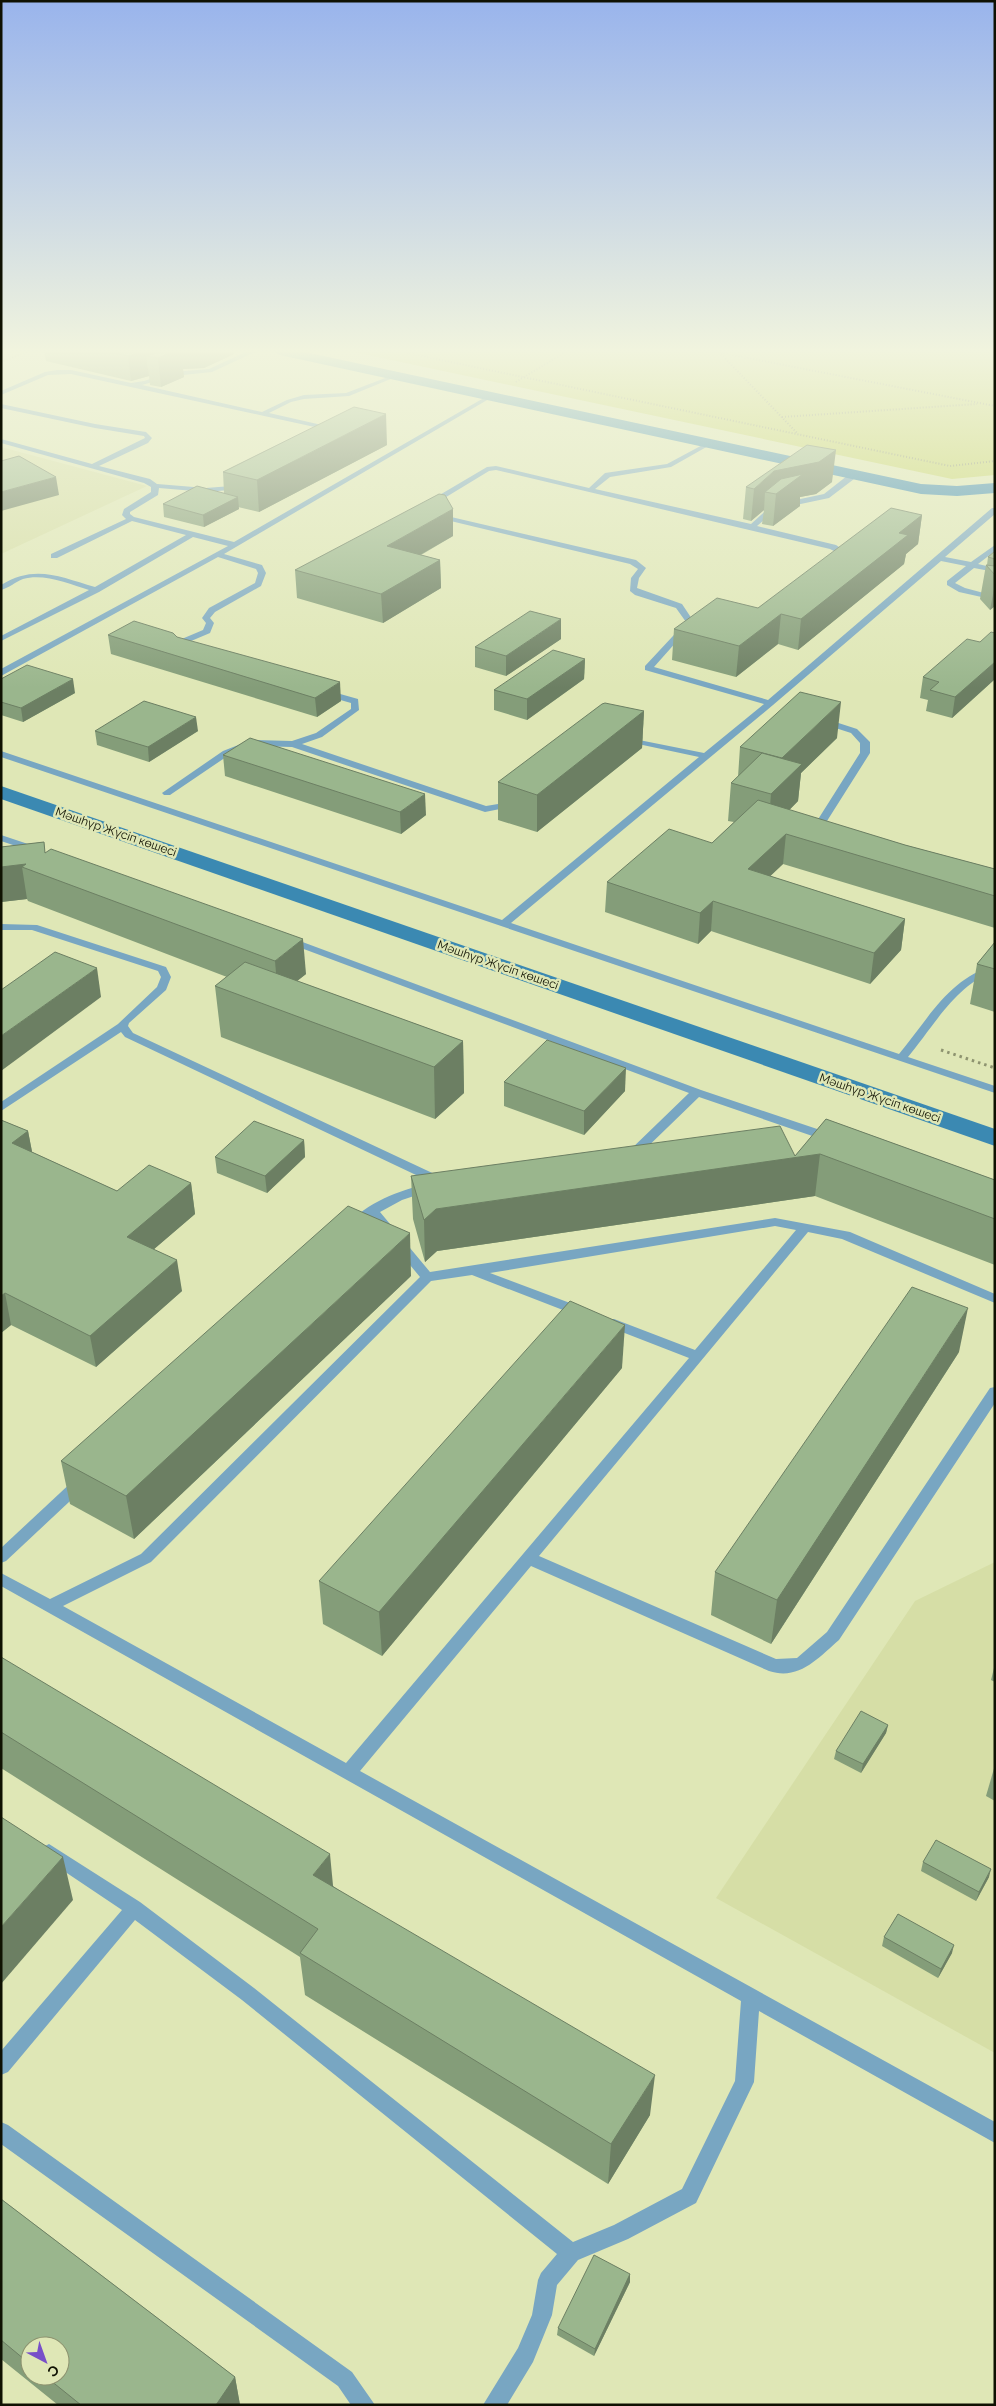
<svg xmlns="http://www.w3.org/2000/svg" width="996" height="2406" font-family="Raleway,sans-serif">
<rect width="100%" height="100%" fill="#dfe7b6"/>
<!-- built -->
<g fill="#d6dea6">
<polygon points="1,447 147,486 1,554"/>
<polygon points="995,1562 995,2053 716,1898 915,1601"/>
</g>
<!-- green -->
<polygon fill="#c6d467" points="349,351 995,351 995,475 952,479"/>
<g fill="none" stroke-linecap="round" stroke-linejoin="round">
<!-- path-far1 -->
<g stroke="#8e9470" stroke-width="2" stroke-dasharray="1 2" stroke-linecap="butt">
<polyline points="398,351 950,466 995,461"/>
<polyline points="712,351 995,406"/>
<polyline points="721,354 798,434"/>
<polyline points="1,362 28,351"/>
<polyline points="516,382 567,351"/>
<polyline points="782,417 977,404"/>
</g>
<!-- path -->
<polyline stroke="#8e9470" stroke-width="3" stroke-dasharray="2.5 4" stroke-linecap="butt" points="941,1050 995,1068"/>
<!-- lane -->
<g fill="#78a6c2" fill-rule="evenodd">
<polygon points="248,351 257,351 212,372 173,376 142,385 262,412 287,400 304,395 346,393 393,375 398,376 349,396 304,399 291,402 269,413 335,428 335,430 333,431 71,374 48,375 1,395 1,391 45,372 57,370 71,370 131,383 144,381 172,372 209,369"/>
<path d="M489,395L494,396L224,554L262,565L266,573L261,586L215,612L210,618L214,623L210,633L184,644L185,653H179L175,648L177,641L203,630L206,623L202,618L209,608L255,583L258,573L256,569L218,557L1,676V669L228,546L193,537L99,592L1,641V636L89,590C69,584 44,573 23,579C15,582 9,588 1,590V585C35,564 60,577 95,587L186,535L132,521L57,558H51V554L126,519L122,515L124,509L151,492V487L144,483L1,443V439L92,464L145,438L144,436L95,428L1,408V404L95,424L146,432L152,438L148,443L99,466L150,479L157,484L206,488L244,485L245,487L241,489L206,492L159,488L158,495L130,512V514L134,517L234,542Z"/>
<polygon points="708,442 711,444 710,445 671,467 610,477 595,489 751,524 772,505 824,494 852,472 858,472 858,476 829,498 777,509 757,526 836,545 848,553 844,564 838,564 840,554 830,549 496,470 489,471 433,505 426,503 487,467 496,466 589,488 605,473 667,464"/>
<path d="M992,508H995V514L945,557L971,562L995,545V551L978,564L995,568V572L974,568L955,583L965,588L995,596V600L959,592L947,585V581L966,566L941,561L773,705L511,923L899,1054C927,1021 950,976 995,966V972C958,981 931,1030 908,1057L995,1086V1093L1,757V751L502,920L699,757L624,741V737L704,753L764,704L645,670V666L686,622L676,608L635,595L630,591L631,578L638,569L630,564L434,517V513L636,560L646,568L639,578L637,588L682,604L694,622L654,667L768,700Z"/>
<polygon points="326,690 358,699 359,710 322,737 302,744 486,806 504,803 511,798 516,801 510,807 485,812 292,747 252,746 229,755 170,795 164,795 162,793 223,751 251,740 292,741 316,733 351,709 351,703 323,695 322,693"/>
<polygon points="823,718 857,729 870,742 870,753 827,821 830,836 825,839 820,836 817,821 860,753 860,743 851,733 820,723 819,721"/>
<polygon points="1,835 40,848 42,850 37,853 1,841"/>
<polygon points="1,924 37,925 166,967 171,977 166,990 129,1023 128,1026 133,1033 443,1178 445,1181 443,1184 435,1184 125,1037 121,1032 1,1111 1,1102 118,1024 157,987 161,977 158,971 32,930 1,930"/>
<polygon points="289,937 701,1090 835,1135 837,1138 831,1142 827,1141 699,1097 636,1158 628,1158 626,1155 628,1152 689,1093 285,942 284,940"/>
<path d="M428,1183L434,1187L432,1190L402,1200L380,1212L430,1272L775,1218L850,1232L995,1294V1303L842,1239L808,1232L539,1556L776,1659L797,1658L827,1632L990,1388L995,1387V1403L839,1640C818,1658 799,1681 769,1671L531,1566L360,1771L995,2122V2143L759,2011L754,2082L696,2203L628,2239L578,2260L557,2285L552,2315L533,2362L507,2405H483L518,2348L532,2315L538,2280L541,2273L557,2254L242,2000L135,1920L8,2072L1,2075V2051L122,1910L43,1857L40,1852L43,1847L49,1844L140,1902L254,1988L573,2242L614,2225L682,2189L735,2081L741,2001L1,1586V1573L50,1599L141,1554L420,1277L371,1218L358,1229H350L348,1226C365,1202 400,1191 428,1183ZM775,1226L796,1230L695,1350L614,1319H604L602,1322L604,1325L689,1358L346,1763L63,1606L151,1562L431,1281L472,1275L581,1317L586,1315L588,1312L586,1309L490,1273Z"/>
<polygon points="80,1478 85,1479 87,1483 85,1487 6,1561 1,1563 1,1548 75,1479"/>
<polygon points="1,2122 8,2125 352,2372 375,2405 351,2405 338,2386 1,2144"/>
</g>
<!-- secondary -->
<g fill="#3b89b2" fill-rule="evenodd">
<polygon points="273,351 300,351 921,484 957,486 995,483 995,493 957,496 921,494 280,355"/>
<polygon points="1,786 995,1129 995,1146 1,799"/>
</g>
</g>
<!-- wall -->
<g fill="#849d79" fill-rule="evenodd">
<polygon points="44,351 234,351 234,354 204,368 183,369 184,377 161,387 150,385 149,376 131,381 46,361"/>
<polygon points="387,445 259,512 238,507 239,509 204,527 164,517 163,504 224,493 223,472"/>
<polygon points="832,482 816,494 800,497 800,506 773,526 762,524 764,510 751,521 743,519 746,487"/>
<polygon points="922,515 918,544 906,554 904,564 798,650 778,644 736,677 672,660 674,629 758,608"/>
<polygon points="453,536 421,555 440,560 441,588 383,623 297,598 295,570"/>
<polygon points="995,551 995,606 990,610 980,599 986,565 987,565 988,557"/>
<polygon points="995,633 995,679 952,718 926,711 928,700 920,698 923,677"/>
<polygon points="108,635 177,637 341,701 317,717 111,654"/>
<polygon points="561,639 506,676 475,667 475,647"/>
<polygon points="585,659 584,679 527,720 494,710 494,690"/>
<polygon points="1,679 75,693 23,722 1,715"/>
<polygon points="644,711 642,748 537,832 498,820 498,782"/>
<polygon points="95,731 198,731 149,762 97,745"/>
<polygon points="837,738 801,773 798,801 789,810 905,845 995,869 995,928 783,864 770,876 905,919 901,950 870,984 711,931 698,944 605,912 607,882 712,843 734,822 728,821 731,783 738,777 740,747"/>
<polygon points="223,755 426,815 401,834 225,776"/>
<polygon points="44,842 45,853 306,974 297,981 463,1041 464,1093 435,1119 221,1037 215,986 227,977 28,901 27,899 1,902 1,847"/>
<polygon points="995,942 995,1012 970,1004 977,964"/>
<polygon points="504,1082 625,1091 584,1135 504,1106"/>
<polygon points="826,1119 995,1180 995,1265 815,1196 437,1251 425,1262 413,1219 411,1176 795,1156"/>
<polygon points="1,1120 28,1131 32,1152 117,1191 191,1183 195,1214 154,1249 182,1291 96,1367 11,1325 1,1333"/>
<polygon points="304,1140 305,1157 267,1193 217,1173 215,1157"/>
<polygon points="411,1276 134,1539 70,1504 61,1461"/>
<polygon points="959,1352 771,1644 711,1615 715,1572"/>
<polygon points="622,1368 382,1656 323,1624 319,1581"/>
<polygon points="1,1657 333,1886 650,2115 608,2184 305,1995 300,1957 1,1768"/>
<polygon points="995,1664 995,1682 991,1680"/>
<polygon points="888,1725 886,1733 861,1773 834,1759 836,1751"/>
<polygon points="995,1765 995,1801 986,1796"/>
<polygon points="923,1862 989,1877 976,1901 921,1871"/>
<polygon points="884,1937 952,1953 938,1978 882,1946"/>
<path d="M1,2199L235,2377L240,2405H58L1,2359ZM30,2346L60,2376H30Z"/>
<polygon points="630,2274 630,2282 594,2356 557,2335 558,2328"/>
</g>
<!-- shaded-wall -->
<g fill="#6c7f63">
<polygon points="148,351 234,351 234,354 204,368 183,369 184,377 161,387 158,358 146,356 149,376 131,381 128,356"/>
<polygon points="386,414 387,445 259,512 257,480"/>
<polygon points="836,450 832,482 816,494 800,497 800,506 773,526 776,494 765,492 764,510 751,521 754,489 774,471"/>
<polygon points="56,477 59,495 1,511 1,492"/>
<polygon points="238,497 239,509 204,527 203,515"/>
<polygon points="453,509 453,536 388,573 387,546"/>
<polygon points="922,515 918,544 906,554 904,564 798,650 801,619 899,533"/>
<polygon points="440,560 441,588 383,623 381,594"/>
<polygon points="995,584 995,606 990,610"/>
<polygon points="781,614 778,644 736,677 739,646"/>
<polygon points="561,619 561,639 506,676 506,656"/>
<polygon points="585,659 584,679 527,720 527,699"/>
<polygon points="995,662 995,679 952,718 955,697"/>
<polygon points="73,679 75,693 23,722 21,708"/>
<polygon points="340,682 341,701 317,717 315,698"/>
<polygon points="841,702 837,738 801,773 798,801 768,832 771,794 782,758"/>
<polygon points="644,711 642,748 537,832 537,795"/>
<polygon points="196,717 198,731 149,762 148,747"/>
<polygon points="425,794 426,815 401,834 400,812"/>
<polygon points="786,834 783,864 745,900 748,869"/>
<polygon points="26,864 22,867 27,899 1,902 1,867"/>
<polygon points="713,901 711,931 698,944 700,913"/>
<polygon points="905,919 901,950 870,984 874,953"/>
<polygon points="303,939 306,974 278,996 275,961"/>
<polygon points="97,968 101,997 1,1071 1,1036"/>
<polygon points="463,1041 464,1093 435,1119 434,1067"/>
<polygon points="626,1068 625,1091 584,1135 584,1111"/>
<polygon points="28,1131 34,1162 12,1143"/>
<polygon points="304,1140 305,1157 267,1193 265,1176"/>
<polygon points="820,1154 815,1196 437,1251 425,1262 424,1220 436,1209"/>
<polygon points="191,1183 195,1214 132,1268 127,1237"/>
<polygon points="410,1233 411,1276 134,1539 126,1496"/>
<polygon points="177,1260 182,1291 96,1367 90,1336"/>
<polygon points="5,1293 11,1325 1,1333 1,1296"/>
<polygon points="968,1308 959,1352 771,1644 777,1600"/>
<polygon points="625,1325 622,1368 382,1656 379,1612"/>
<polygon points="888,1725 886,1733 861,1773 863,1764"/>
<polygon points="330,1854 334,1896 313,1875"/>
<polygon points="63,1857 73,1900 1,1984 1,1927"/>
<polygon points="991,1869 989,1877 976,1901 979,1892"/>
<polygon points="954,1945 952,1953 938,1978 941,1969"/>
<polygon points="655,2075 650,2115 608,2184 611,2144"/>
<polygon points="630,2274 630,2282 594,2356 595,2349"/>
<polygon points="235,2377 240,2405 216,2405"/>
</g>
<!-- building -->
<g fill="#9ab68d" stroke="#6c7f63">
<polygon points="106,351 148,351 128,356"/>
<polygon points="163,351 174,351 158,358 146,356"/>
<polygon points="354,407 386,414 257,480 223,472"/>
<polygon points="807,445 836,450 819,462 774,471 754,489 746,487"/>
<polygon points="19,456 56,477 1,492 1,461"/>
<polygon points="803,474 776,494 765,492 781,479"/>
<polygon points="197,486 238,497 203,515 163,504"/>
<polygon points="439,494 445,495 453,509 387,546 440,560 381,594 295,570"/>
<polygon points="891,508 922,515 899,533 908,535 801,619 781,614 739,646 674,629 717,598 758,608"/>
<polygon points="995,551 995,559 988,557"/>
<polygon points="986,565 995,566 995,575"/>
<polygon points="530,611 561,619 506,656 475,647"/>
<polygon points="134,621 173,633 177,637 340,682 315,698 108,635"/>
<polygon points="991,632 995,633 995,662 955,697 930,690 939,682 923,677 967,639 980,642"/>
<polygon points="553,650 585,659 527,699 494,690"/>
<polygon points="27,665 73,679 21,708 1,702 1,679"/>
<polygon points="800,692 841,702 782,758 740,747"/>
<polygon points="144,701 196,717 148,747 95,731"/>
<polygon points="605,703 644,711 537,795 498,782 602,704"/>
<polygon points="250,738 425,794 400,812 223,755"/>
<polygon points="762,753 802,764 771,794 731,783"/>
<polygon points="758,800 905,845 995,869 995,896 786,834 748,869 905,919 874,953 713,901 700,913 607,882 669,829 712,843"/>
<polygon points="44,842 45,853 51,849 303,939 275,961 22,867 26,864 1,867 1,847"/>
<polygon points="995,942 995,969 977,964"/>
<polygon points="55,952 97,968 1,1036 1,990"/>
<polygon points="245,962 463,1041 434,1067 215,986"/>
<polygon points="547,1040 626,1068 584,1111 504,1082"/>
<polygon points="826,1119 995,1180 995,1219 820,1154 436,1209 424,1220 411,1176 780,1126 795,1156"/>
<polygon points="1,1120 28,1131 12,1143 117,1191 149,1165 191,1183 127,1237 177,1260 90,1336 5,1293 1,1296"/>
<polygon points="254,1121 304,1140 265,1176 215,1157"/>
<polygon points="348,1206 410,1233 126,1496 61,1461"/>
<polygon points="912,1287 968,1308 777,1600 715,1572"/>
<polygon points="570,1301 625,1325 379,1612 319,1581"/>
<polygon points="1,1657 330,1854 313,1875 655,2075 611,2144 300,1953 318,1929 1,1732"/>
<polygon points="861,1711 888,1725 863,1764 836,1751"/>
<polygon points="1,1817 63,1857 1,1927"/>
<polygon points="936,1840 991,1869 979,1892 923,1862"/>
<polygon points="898,1914 954,1945 941,1969 884,1937"/>
<polygon points="1,2199 235,2377 216,2405 81,2405 45,2376 60,2376 60,2346 30,2346 30,2364 1,2340"/>
<polygon points="594,2255 630,2274 595,2349 558,2328"/>
</g>
<!-- sky -->
<linearGradient id="sky" x2="0" y2="1"><stop stop-color="#99b4ec"/><stop offset="0.51" stop-color="#f1f4de"/><stop offset="1" stop-color="#f1f4de" stop-opacity="0"/></linearGradient>
<rect width="996" height="688" fill="url(#sky)"/>
<g text-anchor="middle" stroke-width="5" stroke-linejoin="round" paint-order="stroke">
<!-- street labels -->
<g font-size="12" fill="#0f1102" stroke="#dfe7b6">
<text transform="translate(116 832) rotate(19)" y="4">Мәшһүр Жүсіп көшесі</text>
<text transform="translate(498 965) rotate(19)" y="4">Мәшһүр Жүсіп көшесі</text>
<text transform="translate(880 1098) rotate(19)" y="4">Мәшһүр Жүсіп көшесі</text>
</g>
</g>
<!-- border -->
<rect width="996" height="2406" fill="none" stroke="#0f1102" stroke-width="5"/>
<!-- north arrow -->
<g transform="translate(45 2361) rotate(139)"><circle r="24" fill="#dfe7b6" stroke="#8c916e"/>
<path d="M0-4L9 19L0 12L-9 19Z" fill="#784fc8"/>
<text y="-8" font-size="14" font-weight="bold" text-anchor="middle" fill="#0f1102">С</text>
</g>
</svg>
